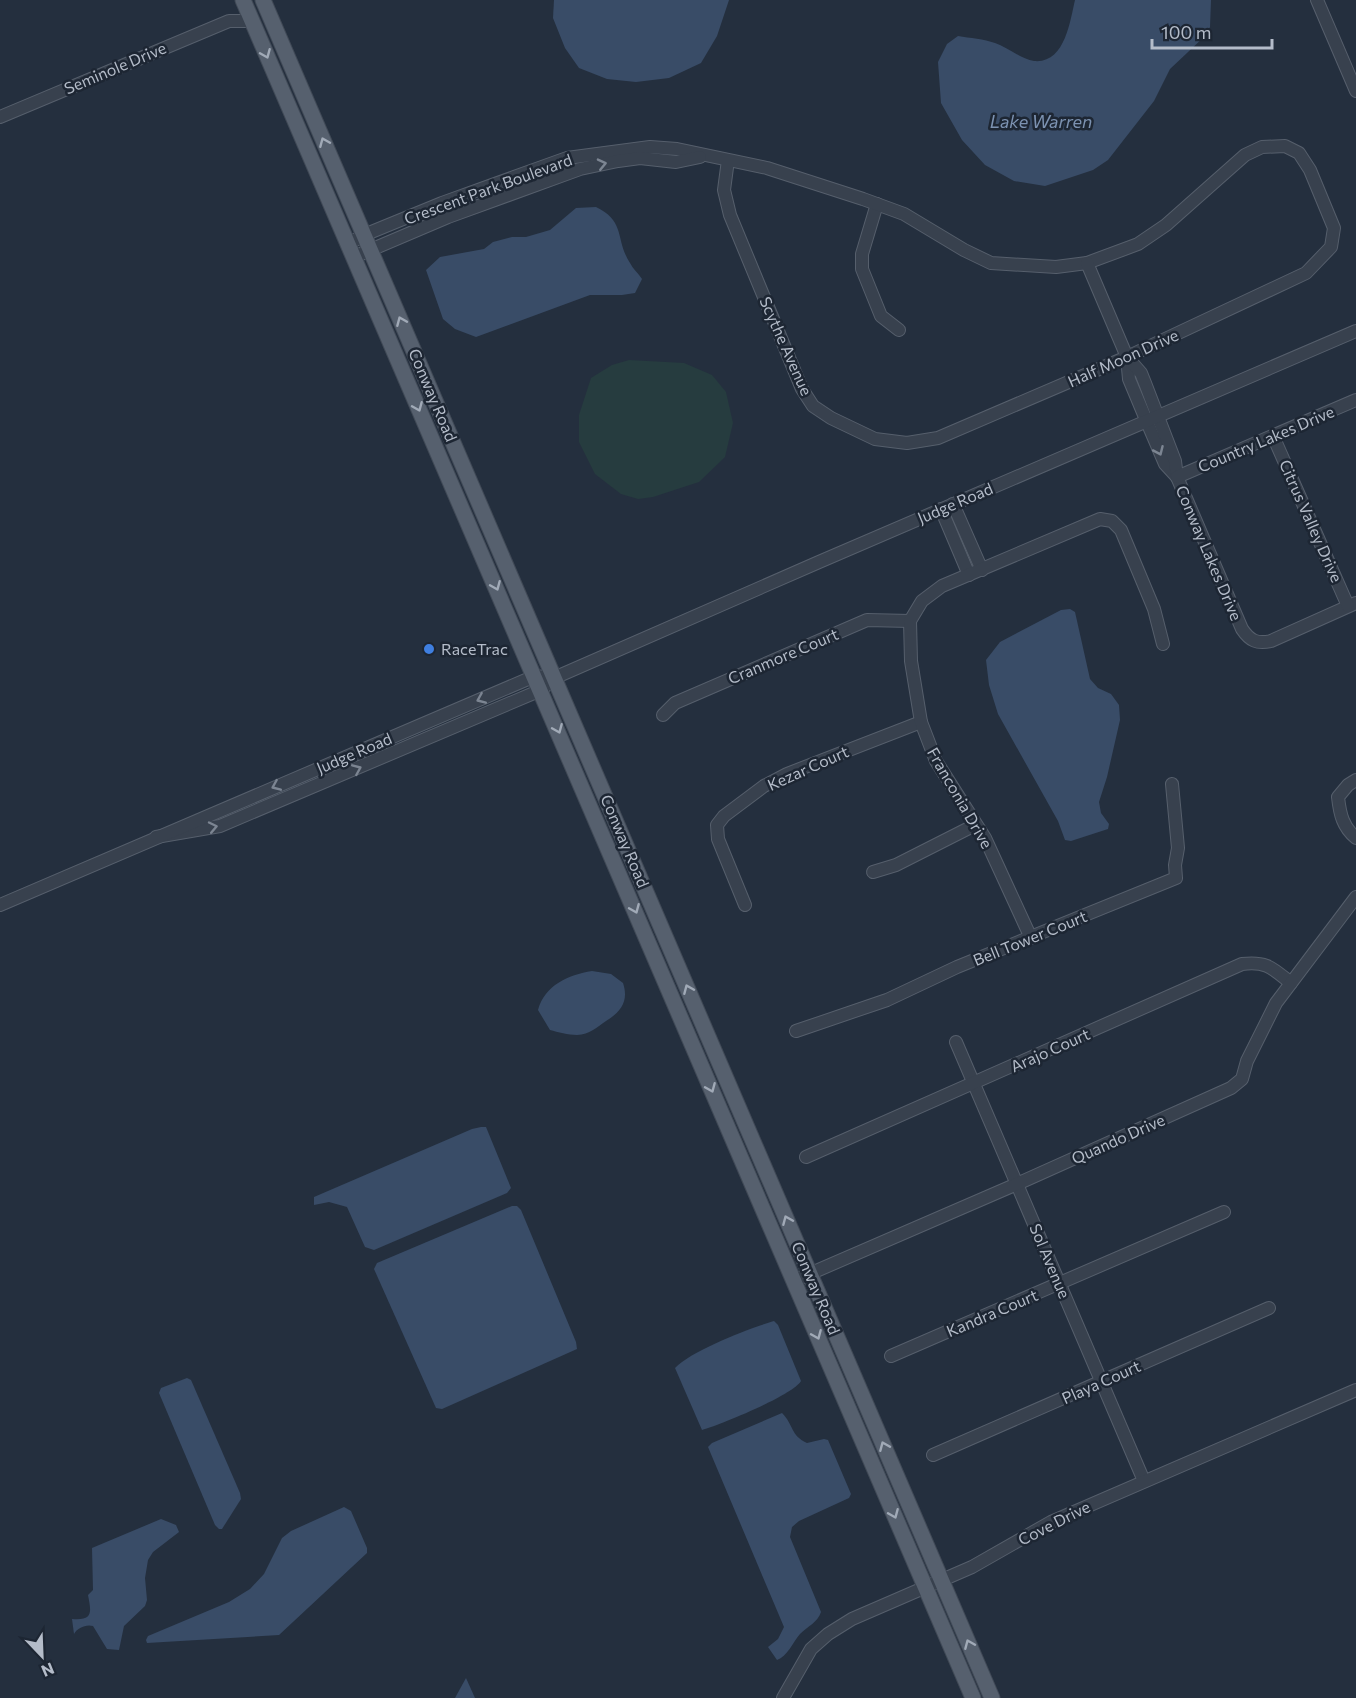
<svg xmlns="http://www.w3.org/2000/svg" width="1356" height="1698" font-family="Commissioner,sans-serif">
<rect width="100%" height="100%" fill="#242f3e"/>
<!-- green -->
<polygon fill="#263c3f" points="629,360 684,363 712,375 726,392 733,423 725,457 699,482 653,497 638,499 621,494 595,474 579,442 579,415 591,378 612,365"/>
<!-- water -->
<g fill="#394c67">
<polygon points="554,0 729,0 717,36 701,63 669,78 636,82 607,79 579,68 565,48 553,18"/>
<path d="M1075,0H1211L1210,27L1205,36L1170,69L1154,101L1108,160L1093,170L1045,186L1014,181L985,165L962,140L941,103L938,62L947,44L958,36C970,38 984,39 995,43C1007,47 1021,59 1034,61C1065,64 1070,21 1075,0Z"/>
<path d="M596,207C626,221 615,240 630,263C633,269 638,273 642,279L635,293L622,295H590L476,337L455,329L443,319L426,270L440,257L484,249L493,242L512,237H526L550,230L576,208Z"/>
<polygon points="1070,609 1075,612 1090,679 1098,688 1111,694 1119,705 1120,720 1107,777 1099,802 1101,813 1109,824 1108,829 1071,841 1065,840 1058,821 998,714 989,685 986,660 1000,642 1061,610"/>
<path d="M592,971L611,974L623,983C629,1001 621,1012 606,1021C596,1028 590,1034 577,1035C568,1035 558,1032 550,1030L538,1010C545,985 568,975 592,971Z"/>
<polygon points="481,1127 486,1127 511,1188 507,1193 374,1250 365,1247 347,1207 329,1202 314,1205 314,1197 472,1129"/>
<polygon points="512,1206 517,1206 521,1210 576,1342 577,1349 442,1409 436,1408 374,1269 377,1263"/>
<path d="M774,1321L778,1325L801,1381C793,1395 720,1425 702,1430L675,1368C692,1350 750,1328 774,1321Z"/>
<polygon points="187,1378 191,1380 240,1493 241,1499 222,1529 219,1529 215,1525 159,1393 161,1388"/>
<path d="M782,1413C794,1425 790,1435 807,1443L824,1439L828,1440L851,1494L849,1498L799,1521L792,1527L790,1537L821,1612C818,1622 807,1627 800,1634C793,1642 787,1657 777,1660L768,1647L778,1639L784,1627L708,1447L712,1443Z"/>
<polygon points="344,1507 351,1511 367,1548 367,1553 279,1635 147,1643 146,1640 148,1636 229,1602 250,1589 264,1574 282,1538 291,1531"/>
<path d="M161,1519L176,1525L179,1532L153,1552L148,1560L145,1578L147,1600L145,1606L124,1626L119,1650L107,1649L93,1626C86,1624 77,1628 74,1634L72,1619C94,1621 91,1611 88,1595L93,1590L92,1548Z"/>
<polygon points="466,1678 475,1698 455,1698"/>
</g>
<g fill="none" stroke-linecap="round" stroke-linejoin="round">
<defs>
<g id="minor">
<polyline points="1317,0 1356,91"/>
<polyline points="0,117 229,21 252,21"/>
<polyline points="877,204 862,254 862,269 881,316 899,330"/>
<polyline points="348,244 364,235 442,203 567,158 650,147 677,149 767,168 863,199 904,214 964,250 991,263 1056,267 1087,263 1138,244 1166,225 1245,155 1262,147 1285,146 1299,153 1310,170 1334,228 1331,247 1306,273 1127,357 938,438 907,443 875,439 831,418 813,406 802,389 730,215 724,190 728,160"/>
<polyline points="354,257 448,217 580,169 618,161 640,158 676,162 700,157"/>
<polyline points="1087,263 1127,357 1129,379 1147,422 1165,464 1177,477"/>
<path d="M1127,357L1141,373L1145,383L1175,461L1177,477L1242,629C1250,641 1257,644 1271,641L1356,603"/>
<polyline points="1273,436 1348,606"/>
<polyline points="1177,477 1356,400"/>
<polyline points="953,504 982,570"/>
<polyline points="941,509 969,575"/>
<polyline points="663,715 675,703 867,620 910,621"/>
<path d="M1356,780L1348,785L1338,797C1340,815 1343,827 1356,838"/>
<polyline points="156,837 220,826 541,690 554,678 819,562 1356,331"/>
<polyline points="873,872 896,865 975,825"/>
<polyline points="0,905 535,676 554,678"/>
<polyline points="745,905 718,839 717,825 724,816 764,786 787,774 921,722"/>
<polyline points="1031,938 985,838 936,761 921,722 911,661 910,621 922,601 942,586 1100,519 1112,521 1121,530 1154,609 1163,644"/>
<polyline points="796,1031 887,1000 957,967 1176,878 1175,865 1178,848 1172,784"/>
<polyline points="956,1042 1144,1481"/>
<path d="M806,1157L1242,964C1267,961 1272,968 1291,983"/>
<polyline points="793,1281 1017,1184 1231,1088 1242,1079 1247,1061 1276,1003 1356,897"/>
<polyline points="891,1356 1224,1212"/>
<polyline points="933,1455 1269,1308"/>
<polyline points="783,1698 811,1649 828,1634 852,1619 972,1567 1051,1522 1356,1390"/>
</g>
<g id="major">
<polyline points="243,0 973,1698"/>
<polyline points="263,0 992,1698"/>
</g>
</defs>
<!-- minor casing -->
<use href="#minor" stroke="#565f6c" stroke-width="14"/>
<!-- major casing -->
<use href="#major" stroke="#414a57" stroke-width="17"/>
<!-- minor -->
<use href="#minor" stroke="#38414e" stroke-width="12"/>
<!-- major -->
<use href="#major" stroke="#56606e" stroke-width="15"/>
</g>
<!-- one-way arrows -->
<defs><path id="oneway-chevron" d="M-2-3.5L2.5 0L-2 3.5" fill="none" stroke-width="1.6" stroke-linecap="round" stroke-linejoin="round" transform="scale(1.5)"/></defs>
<g stroke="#a1aab7">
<use href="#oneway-chevron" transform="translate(266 54) rotate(67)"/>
<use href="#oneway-chevron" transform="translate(324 142) rotate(-113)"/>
<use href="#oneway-chevron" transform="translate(401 321) rotate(-113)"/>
<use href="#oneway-chevron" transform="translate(418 407) rotate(67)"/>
<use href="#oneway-chevron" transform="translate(496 586) rotate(67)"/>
<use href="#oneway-chevron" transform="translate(558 729) rotate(67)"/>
<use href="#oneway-chevron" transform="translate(635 909) rotate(67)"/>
<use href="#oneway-chevron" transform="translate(688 989) rotate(-113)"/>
<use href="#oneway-chevron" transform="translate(711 1088) rotate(67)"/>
<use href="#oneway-chevron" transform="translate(787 1220) rotate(-113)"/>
<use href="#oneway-chevron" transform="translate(817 1335) rotate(67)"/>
<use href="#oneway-chevron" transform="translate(884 1446) rotate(-113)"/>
<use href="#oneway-chevron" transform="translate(894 1514) rotate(67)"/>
<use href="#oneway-chevron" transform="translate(969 1644) rotate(-113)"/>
</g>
<g stroke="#7c8592">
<use href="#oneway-chevron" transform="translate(602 164) rotate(-13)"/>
<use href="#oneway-chevron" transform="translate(1159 451) rotate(66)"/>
<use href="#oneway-chevron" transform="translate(481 699) rotate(157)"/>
<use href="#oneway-chevron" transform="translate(357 769) rotate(-23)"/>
<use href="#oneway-chevron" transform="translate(276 786) rotate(157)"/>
<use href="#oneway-chevron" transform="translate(213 827) rotate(-12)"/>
</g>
<!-- markers -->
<circle fill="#3f7fe0" stroke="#1d2633" stroke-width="2" cx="429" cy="649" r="6"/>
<g text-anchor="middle" stroke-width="5" stroke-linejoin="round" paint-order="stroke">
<!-- street labels -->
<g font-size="16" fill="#b4bcc9" stroke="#1d2633">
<text transform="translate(115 68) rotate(-23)" y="6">Seminole Drive</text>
<text transform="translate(488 189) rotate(-20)" y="6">Crescent Park Boulevard</text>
<text transform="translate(786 346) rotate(66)" y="6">Scythe Avenue</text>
<text transform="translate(1123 358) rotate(-24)" y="6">Half Moon Drive</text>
<text transform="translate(433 395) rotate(67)" y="6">Conway Road</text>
<text transform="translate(1266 439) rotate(-23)" y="6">Country Lakes Drive</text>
<text transform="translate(955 503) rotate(-23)" y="6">Judge Road</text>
<text transform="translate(1311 521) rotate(66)" y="6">Citrus Valley Drive</text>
<text transform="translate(1209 553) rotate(67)" y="6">Conway Lakes Drive</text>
<text transform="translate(783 656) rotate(-23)" y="6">Cranmore Court</text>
<text transform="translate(354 753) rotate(-23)" y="6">Judge Road</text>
<text transform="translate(808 768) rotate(-24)" y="6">Kezar Court</text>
<text transform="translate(960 798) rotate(60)" y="6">Franconia Drive</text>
<text transform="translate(625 841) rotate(67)" y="6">Conway Road</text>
<text transform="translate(1030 938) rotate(-22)" y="6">Bell Tower Court</text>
<text transform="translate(1050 1050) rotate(-24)" y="6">Arajo Court</text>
<text transform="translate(1118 1139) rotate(-24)" y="6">Quando Drive</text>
<text transform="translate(1050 1261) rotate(67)" y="6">Sol Avenue</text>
<text transform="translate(816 1288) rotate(67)" y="6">Conway Road</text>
<text transform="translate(992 1313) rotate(-23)" y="6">Kandra Court</text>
<text transform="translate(1101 1382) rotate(-24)" y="6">Playa Court</text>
<text transform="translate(1054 1523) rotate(-27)" y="6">Cove Drive</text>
</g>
<!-- poi labels -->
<g font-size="16" fill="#b4bcc9" stroke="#1d2633" text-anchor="start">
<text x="441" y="655">RaceTrac</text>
</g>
<!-- water labels -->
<g font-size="18" font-style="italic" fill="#7c92b1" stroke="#1d2633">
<text x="1041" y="128">Lake Warren</text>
</g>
</g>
<!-- north arrow -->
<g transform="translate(42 1656) rotate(157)" stroke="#1d2633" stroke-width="4.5" paint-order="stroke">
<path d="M0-4.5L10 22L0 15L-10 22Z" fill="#b4bcc9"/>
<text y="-9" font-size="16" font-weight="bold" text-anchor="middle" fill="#b4bcc9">N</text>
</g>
<!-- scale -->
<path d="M1152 39v9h120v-9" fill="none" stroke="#b4bcc9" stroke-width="3"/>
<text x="1161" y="39" font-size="18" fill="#b4bcc9" stroke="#1d2633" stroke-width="4.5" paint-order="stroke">100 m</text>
</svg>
